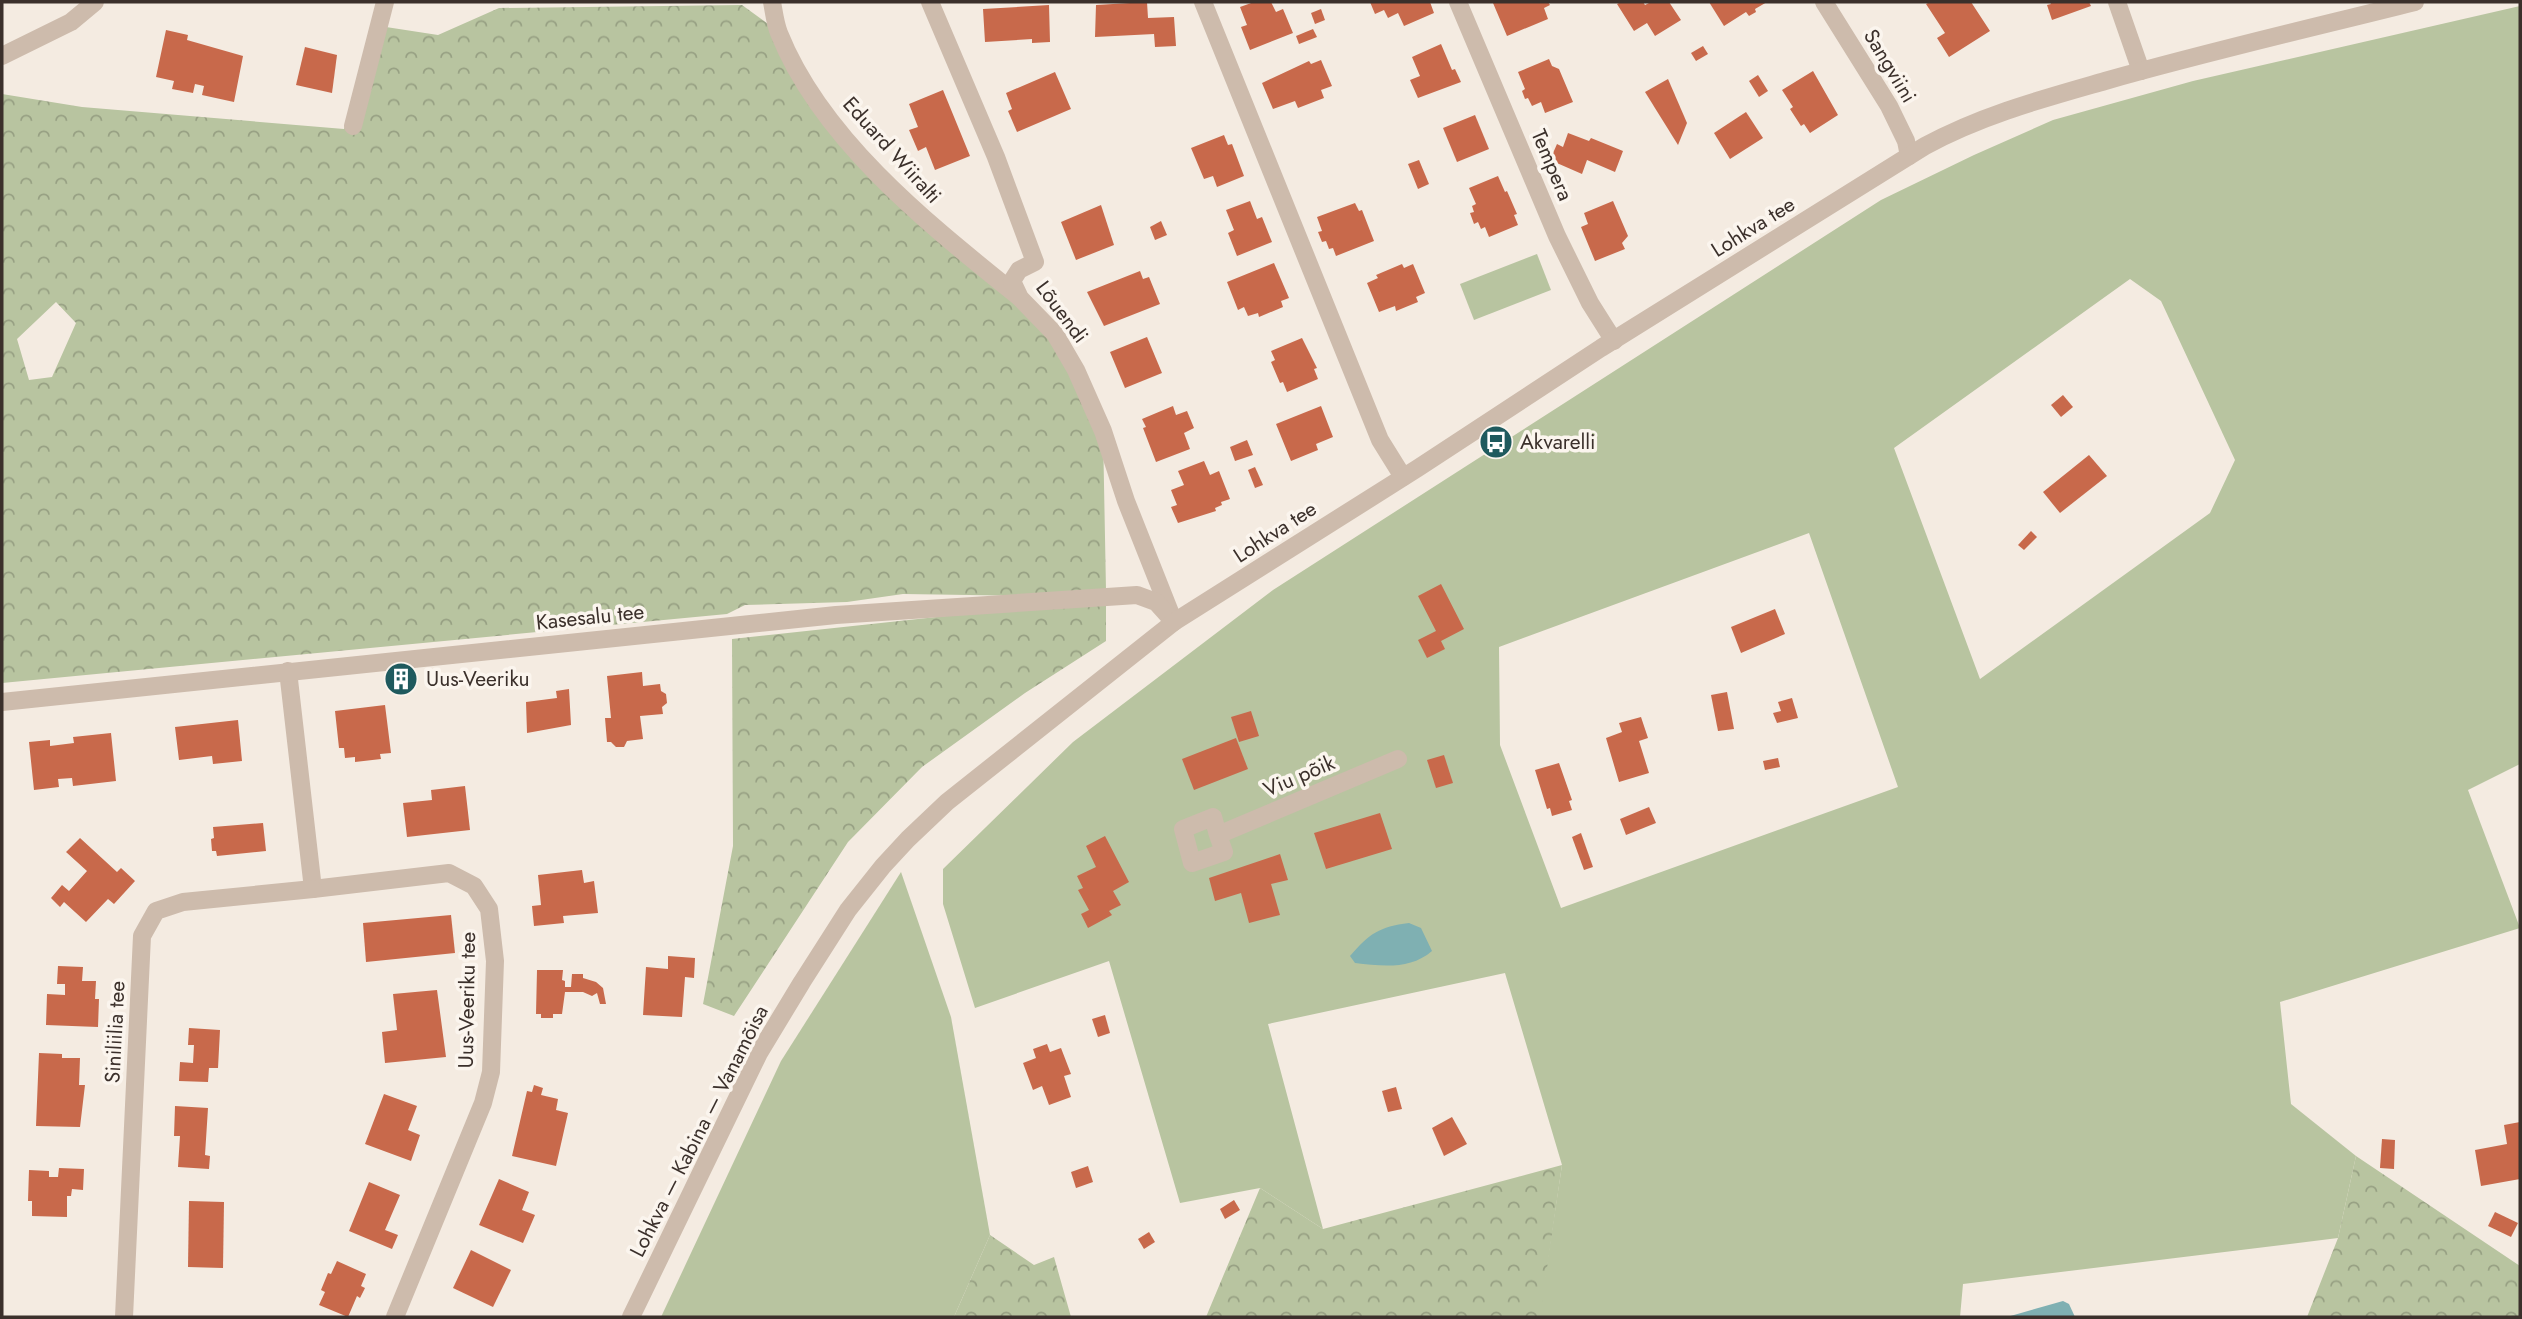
<svg xmlns="http://www.w3.org/2000/svg" width="2522" height="1319" font-family="Jost,sans-serif">
<defs>
<pattern id="forest-crowns" width="20" height="18" patternUnits="userSpaceOnUse" patternTransform="scale(1.75)"><rect width="20" height="18" fill="#b8c4a0"/><path d="M2 6a3 3 0 1 1 6 0M12 15a3 3 0 1 1 6 0" fill="none" stroke="#97a083"/></pattern>
</defs>
<rect width="100%" height="100%" fill="#f4ebe1"/>
<!-- grass -->
<g fill="#b8c4a0" fill-rule="evenodd">
<path d="M2520,6V764L2468,790L2520,928L2280,1002L2291,1104L2356,1156L2338,1238L1963,1284L1960,1317H1539L1562,1165L1505,973L1268,1024L1323,1229L1260,1188L1180,1203L1109,961L975,1008L943,904V869L1073,742L1273,590L1881,200L1974,155L2053,120L2193,81ZM2130,279L2161,301L2235,460L2210,513L1980,679L1894,448ZM1809,533L1898,787L1561,908L1500,745L1499,647Z"/>
<polygon points="1537,254 1551,290 1474,320 1460,284"/>
<polygon points="901,872 951,1017 990,1235 954,1317 661,1317 781,1061"/>
</g>
<!-- forest -->
<g fill="url(#forest-crowns)" fill-rule="evenodd">
<path d="M742,5L779,32L838,131L1055,334L1103,431L1106,590L1039,596L903,594L847,602L745,605L727,614L2,683V94L82,107L344,129L373,25L438,35L499,8ZM56,302L76,323L52,377L29,380L17,339Z"/>
<polygon points="1068,603 1106,606 1106,641 1025,693 922,767 848,842 734,1016 703,1004 733,846 732,639"/>
<polygon points="2356,1156 2520,1266 2520,1317 2307,1317 2338,1238"/>
<polygon points="1562,1165 1540,1317 1206,1317 1260,1188 1323,1229"/>
<polygon points="990,1235 1034,1265 1054,1257 1071,1317 954,1317"/>
</g>
<!-- water -->
<g fill="#7fb0b2">
<path d="M1409,923L1421,928L1432,951C1410,970 1382,966 1355,963L1350,956C1370,933 1379,927 1409,923Z"/>
<polygon points="2063,1301 2069,1304 2075,1317 2007,1317"/>
</g>
<!-- building -->
<g fill="#c8694b">
<polygon points="1147,2 1148,18 1174,17 1176,46 1155,47 1154,34 1095,37 1096,5"/>
<polygon points="1254,2 1271,2 1276,12 1283,9 1293,33 1250,50 1241,27 1247,25 1240,7"/>
<polygon points="1370,2 1430,2 1434,13 1404,26 1398,13 1388,18 1384,10 1375,14"/>
<polygon points="1496,2 1548,2 1550,5 1544,8 1548,19 1507,36 1493,3"/>
<polygon points="1621,2 1643,2 1645,5 1651,2 1669,2 1681,20 1655,36 1647,23 1634,31 1617,4"/>
<polygon points="1709,2 1767,2 1755,9 1756,12 1749,16 1746,12 1724,26"/>
<polygon points="1930,2 1971,2 1990,31 1949,57 1937,38 1945,33 1926,4"/>
<polygon points="2050,2 2089,2 2091,6 2052,20 2047,5 2051,4"/>
<polygon points="1049,5 1050,42 1032,43 1032,39 985,42 983,9"/>
<polygon points="1321,9 1325,20 1315,24 1311,13"/>
<polygon points="1313,29 1317,37 1299,44 1296,36"/>
<polygon points="166,30 188,35 187,40 243,56 234,102 202,95 204,86 195,84 193,93 172,89 174,81 156,77"/>
<polygon points="1441,44 1452,70 1455,69 1461,82 1418,98 1410,80 1420,76 1412,57"/>
<polygon points="1703,46 1708,54 1696,61 1691,53"/>
<polygon points="305,47 337,55 332,93 296,85"/>
<polygon points="1549,59 1552,66 1559,69 1573,102 1545,113 1541,102 1532,106 1528,98 1525,99 1522,91 1525,89 1518,72"/>
<polygon points="1321,60 1332,86 1321,90 1324,98 1298,108 1295,101 1273,109 1262,83 1309,61 1311,64"/>
<polygon points="1813,71 1838,115 1810,133 1804,124 1801,126 1790,109 1793,107 1782,90"/>
<polygon points="1055,72 1071,109 1017,132 1008,111 1012,109 1006,93"/>
<polygon points="1758,75 1768,91 1759,97 1749,81"/>
<polygon points="1668,79 1687,123 1678,145 1645,92"/>
<polygon points="943,90 970,156 935,170 926,147 918,151 909,130 918,127 909,104"/>
<polygon points="1746,112 1763,138 1730,159 1714,133"/>
<polygon points="1475,115 1489,149 1457,162 1443,128"/>
<polygon points="1568,133 1589,141 1591,138 1623,151 1615,172 1587,160 1582,174 1550,160 1557,144 1563,147"/>
<polygon points="1224,135 1228,145 1232,144 1244,176 1217,187 1213,176 1204,179 1191,148"/>
<polygon points="1419,160 1429,184 1418,189 1408,164"/>
<polygon points="1498,176 1505,192 1507,191 1517,214 1514,215 1518,225 1489,237 1485,227 1481,229 1478,222 1474,224 1470,213 1474,212 1472,206 1476,204 1469,188"/>
<polygon points="1250,201 1257,219 1262,217 1272,242 1237,256 1228,233 1234,230 1226,210"/>
<polygon points="1613,201 1628,236 1622,243 1625,249 1595,261 1581,227 1588,224 1584,213"/>
<polygon points="1355,203 1359,211 1362,210 1374,241 1336,256 1333,248 1329,249 1326,241 1322,242 1318,232 1322,231 1317,217"/>
<polygon points="1101,205 1114,245 1076,260 1061,222"/>
<polygon points="1161,221 1167,235 1155,240 1150,227"/>
<polygon points="1274,263 1289,298 1281,301 1283,307 1259,317 1258,313 1248,316 1244,307 1238,310 1227,282"/>
<polygon points="1402,264 1404,268 1413,264 1425,293 1416,297 1418,302 1396,311 1395,306 1379,312 1367,283 1378,278 1376,275"/>
<polygon points="1140,271 1143,279 1149,277 1160,304 1104,326 1087,292"/>
<polygon points="1147,337 1162,373 1125,388 1110,352"/>
<polygon points="1302,338 1317,368 1314,369 1318,379 1287,392 1283,382 1280,383 1271,362 1275,360 1271,351"/>
<polygon points="2063,395 2073,407 2061,417 2051,405"/>
<polygon points="1173,406 1176,415 1187,411 1194,428 1184,433 1190,449 1156,462 1143,428 1146,427 1142,419"/>
<polygon points="1321,406 1333,437 1316,444 1318,450 1291,461 1276,424"/>
<polygon points="1247,440 1253,455 1235,461 1230,447"/>
<polygon points="2089,455 2107,476 2060,513 2043,492"/>
<polygon points="1204,461 1210,475 1219,471 1230,499 1221,502 1222,505 1215,508 1216,511 1178,523 1171,507 1177,505 1171,490 1184,485 1178,471"/>
<polygon points="1255,467 1263,485 1255,488 1248,470"/>
<polygon points="2031,531 2037,537 2024,550 2018,545"/>
<polygon points="1441,584 1464,629 1441,641 1445,649 1427,658 1418,640 1436,631 1418,596"/>
<polygon points="1775,609 1785,634 1741,653 1731,627"/>
<polygon points="642,672 643,686 660,684 661,691 666,694 667,703 662,707 663,714 640,716 643,739 627,741 624,747 616,747 611,742 607,742 605,718 611,718 607,676"/>
<polygon points="569,689 571,725 527,733 526,702 557,698 556,691"/>
<polygon points="1727,692 1734,729 1718,731 1711,695"/>
<polygon points="1792,698 1798,718 1777,723 1773,713 1781,711 1778,702"/>
<polygon points="385,705 391,753 380,754 381,759 355,762 355,757 345,758 344,748 339,748 335,711"/>
<polygon points="1251,711 1259,736 1239,742 1231,717"/>
<polygon points="1641,717 1648,738 1639,741 1649,773 1619,782 1606,738 1622,732 1619,723"/>
<polygon points="238,720 242,761 213,764 212,756 179,760 175,727"/>
<polygon points="111,733 116,781 73,786 72,778 58,779 59,787 34,790 29,742 50,740 50,746 74,743 73,737"/>
<polygon points="1236,738 1248,769 1194,790 1182,759"/>
<polygon points="1444,755 1453,783 1436,788 1427,760"/>
<polygon points="1778,758 1780,767 1765,770 1763,761"/>
<polygon points="1559,763 1572,800 1569,801 1572,810 1552,816 1550,808 1547,809 1535,770"/>
<polygon points="465,786 470,830 407,837 403,803 432,800 431,790"/>
<polygon points="1649,807 1656,823 1626,835 1620,819"/>
<polygon points="1380,813 1392,849 1326,869 1314,833"/>
<polygon points="263,823 266,851 217,856 216,851 212,851 211,839 214,838 213,827"/>
<polygon points="1581,833 1593,867 1584,870 1572,837"/>
<polygon points="1105,836 1129,882 1113,891 1121,905 1109,911 1112,915 1088,928 1081,914 1089,910 1078,890 1083,888 1077,876 1096,867 1086,846"/>
<polygon points="80,838 117,872 121,868 135,881 114,904 108,899 86,922 64,902 60,907 51,898 62,885 69,891 87,871 66,852"/>
<polygon points="1280,854 1288,880 1271,884 1280,915 1249,923 1241,893 1215,901 1209,878"/>
<polygon points="582,870 584,883 594,881 598,913 563,916 564,923 534,926 532,906 541,905 538,875"/>
<polygon points="451,915 455,953 366,962 363,923"/>
<polygon points="668,956 695,958 694,978 685,977 682,1017 643,1015 646,967 668,969"/>
<polygon points="58,966 83,967 82,981 96,981 95,999 99,999 98,1027 46,1025 47,994 65,995 65,984 57,984"/>
<polygon points="537,970 563,970 562,980 565,981 565,987 571,987 572,974 583,974 583,978 596,982 603,988 606,1004 600,1004 597,993 592,996 583,992 565,992 562,1014 553,1014 553,1018 541,1018 541,1014 536,1014"/>
<polygon points="437,990 446,1057 385,1063 382,1032 397,1030 393,994"/>
<polygon points="1105,1015 1110,1033 1098,1037 1092,1019"/>
<polygon points="189,1028 220,1030 218,1068 209,1068 208,1082 179,1081 180,1062 193,1063 194,1045 188,1045"/>
<polygon points="1047,1044 1050,1052 1061,1048 1071,1074 1064,1076 1071,1097 1049,1105 1042,1086 1033,1090 1023,1063 1036,1058 1033,1049"/>
<polygon points="39,1053 62,1054 62,1058 80,1058 79,1085 85,1085 80,1127 36,1126"/>
<polygon points="534,1085 543,1088 541,1095 558,1099 556,1110 568,1113 556,1166 512,1156 527,1091 532,1092"/>
<polygon points="1396,1087 1402,1109 1388,1112 1382,1091"/>
<polygon points="384,1094 417,1106 408,1130 420,1135 411,1161 365,1144"/>
<polygon points="175,1106 208,1108 205,1155 210,1156 209,1169 178,1167 180,1136 174,1136"/>
<polygon points="1452,1117 1467,1144 1444,1156 1432,1128"/>
<polygon points="2520,1122 2520,1179 2481,1186 2475,1150 2507,1144 2504,1125"/>
<polygon points="2382,1139 2395,1140 2394,1169 2380,1168"/>
<polygon points="1088,1166 1093,1182 1076,1188 1071,1172"/>
<polygon points="59,1168 84,1169 83,1190 72,1189 71,1196 67,1196 67,1217 32,1216 32,1201 28,1201 29,1170 49,1171 49,1177 58,1177"/>
<polygon points="499,1179 529,1192 522,1210 535,1215 523,1243 479,1225"/>
<polygon points="369,1182 400,1195 385,1230 398,1235 392,1249 349,1231"/>
<polygon points="1234,1200 1240,1210 1225,1219 1220,1209"/>
<polygon points="189,1201 224,1202 223,1268 188,1267"/>
<polygon points="2495,1212 2518,1223 2511,1237 2488,1226"/>
<polygon points="1149,1232 1155,1242 1144,1249 1138,1239"/>
<polygon points="471,1250 511,1270 493,1307 453,1288"/>
<polygon points="337,1261 366,1274 361,1286 365,1288 360,1298 357,1296 348,1317 319,1305 325,1292 321,1290 328,1273 331,1274"/>
</g>
<g fill="none" stroke-linecap="round" stroke-linejoin="round">
<!-- minor -->
<g stroke="#cdbbac" stroke-width="18">
<path d="M772,2C774,12 775,23 779,33C822,141 931,226 1019,297"/>
<polyline points="930,2 996,157 1035,262 1019,270 1012,281 1020,298 1055,334 1076,370 1103,431 1126,501 1170,612"/>
<polyline points="1203,2 1380,440 1403,477"/>
<polyline points="1458,2 1557,236 1590,303 1614,341"/>
<polyline points="1824,2 1889,106 1906,141 1909,156"/>
<polyline points="2117,2 2141,71"/>
<polyline points="2,56 71,22 95,2"/>
<polyline points="353,126 385,2"/>
<polyline points="288,671 313,889 449,873 474,886 489,909 495,961 491,1072 483,1103 395,1317"/>
<polyline points="2,702 836,615 1137,595 1156,602 1174,622"/>
<polyline points="1218,835 1213,817 1183,829 1192,863 1224,852 1218,835 1398,759"/>
<polyline points="124,1317 142,936 156,911 183,902 313,889"/>
</g>
<!-- tertiary -->
<path stroke="#cdbbac" stroke-width="18" d="M631,1317L759,1053L802,982L848,910L883,866L908,839L947,802L1174,622L1418,468L1601,348L1925,146C1982,115 2042,99 2105,81C2207,52 2311,28 2415,2"/>
</g>
<!-- icons -->
<defs>
<symbol id="bus-disc" viewBox="-11 -11 22 22"><circle r="9.5" fill="#1f5a5e" stroke="#fbf5ee"/><path d="M-5-6H5V4H4V6H2V4H-2V6H-4V4H-5ZM-3.5-4V0h7V-4ZM-3.5 1.2v1.5H-2V1.2ZM2 1.2v1.5H3.5V1.2Z" fill="#fff"/></symbol>
<symbol id="building-disc" viewBox="-11 -11 22 22"><circle r="9.5" fill="#1f5a5e" stroke="#fbf5ee"/><path d="M-4-6H4V6H1V3H-1V6H-4ZM-2.5-4.3h1.7v1.8h-1.7ZM.8-4.3h1.7v1.8H.8ZM-2.5-1h1.7V.8h-1.7ZM.8-1h1.7V.8H.8Z" fill="#fff"/></symbol>
</defs>
<g fill-rule="evenodd">
<use href="#bus-disc" x="1477" y="423" width="38" height="38"/>
<use href="#building-disc" x="382" y="660" width="38" height="38"/>
</g>
<g text-anchor="middle" stroke-width="7" stroke-linejoin="round" paint-order="stroke">
<!-- street labels -->
<g font-size="21" fill="#3b302b" stroke="#fbf5ee">
<text transform="translate(1890 66) rotate(59)" y="7">Sangviini</text>
<text transform="translate(892 150) rotate(48)" y="7">Eduard Wiiralti</text>
<text transform="translate(1552 165) rotate(67)" y="7">Tempera</text>
<text transform="translate(1753 227) rotate(-32)" y="7">Lohkva tee</text>
<text transform="translate(1062 312) rotate(53)" y="7">Lõuendi</text>
<text transform="translate(1275 532) rotate(-33)" y="7">Lohkva tee</text>
<text transform="translate(590 617) rotate(-6)" y="7">Kasesalu tee</text>
<text transform="translate(1299 776) rotate(-23)" y="7">Viu põik</text>
<text transform="translate(467 1000) rotate(-89)" y="7">Uus-Veeriku tee</text>
<text transform="translate(115 1032) rotate(-87)" y="7">Siniliilia tee</text>
<text transform="translate(699 1131) rotate(-63)" y="7">Lohkva — Kabina — Vanamõisa</text>
</g>
<!-- poi labels -->
<g font-size="21" fill="#3b302b" stroke="#fbf5ee" text-anchor="start">
<text x="1520" y="449">Akvarelli</text>
<text x="426" y="686">Uus-Veeriku</text>
</g>
</g>
<!-- border -->
<rect width="2522" height="1319" fill="none" stroke="#3b302b" stroke-width="7"/>
</svg>
